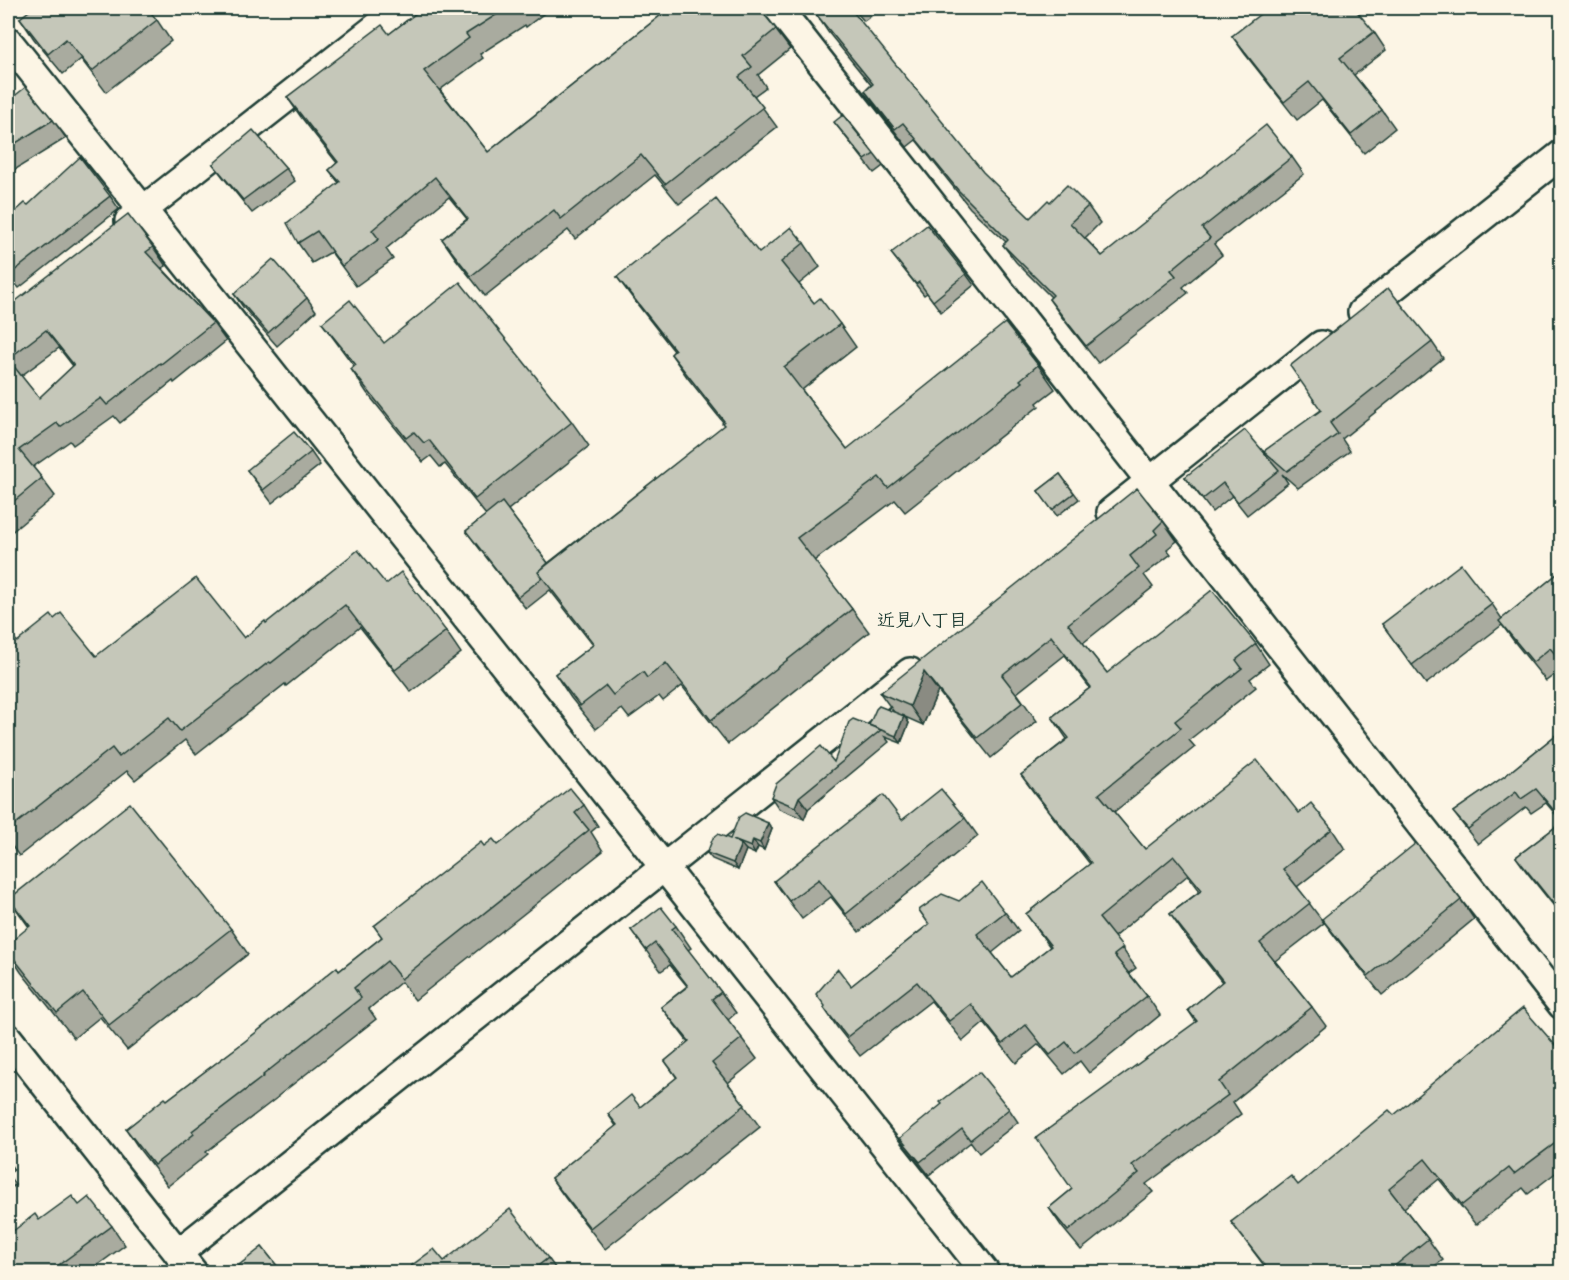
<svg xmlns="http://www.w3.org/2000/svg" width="1569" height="1280" font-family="Delius,'Klee One',sans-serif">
<rect width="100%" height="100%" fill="#fcf5e5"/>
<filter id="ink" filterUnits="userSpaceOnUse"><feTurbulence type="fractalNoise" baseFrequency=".0167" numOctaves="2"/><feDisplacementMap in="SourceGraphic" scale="12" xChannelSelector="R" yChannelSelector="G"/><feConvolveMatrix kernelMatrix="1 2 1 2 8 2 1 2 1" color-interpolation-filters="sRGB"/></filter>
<g filter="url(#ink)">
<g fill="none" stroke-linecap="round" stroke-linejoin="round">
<defs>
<g id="minor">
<polyline points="778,8 1562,1005"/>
<polyline points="8,41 143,210 985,1272"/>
<polyline points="129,221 401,8"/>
<polyline points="1362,312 1562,154"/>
<polyline points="1111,512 1321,345"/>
<polyline points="8,1038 193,1272"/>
<polyline points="178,1253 910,672"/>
</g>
</defs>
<!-- minor casing -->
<use href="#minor" stroke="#1f3d34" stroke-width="32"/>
<!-- minor -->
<use href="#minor" stroke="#fcf5e5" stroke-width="27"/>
</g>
<!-- wall -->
<g fill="#a9ab9f" stroke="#1f3d34" stroke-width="1.5" fill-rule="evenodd">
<polygon points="222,8 237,8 228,15"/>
<polygon points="423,8 551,8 526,27 525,25 480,54 483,58 440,90 488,152 670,8 761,8 764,14 790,49 758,75 766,87 754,96 777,127 679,204 655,175 575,239 568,230 485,296 456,259 442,239 467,219 449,197 386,249 393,259 356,286 331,252 312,263 298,243 339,183 329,170 337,163 301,117 287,97 389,34"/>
<polygon points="853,8 882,8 864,21"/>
<polygon points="816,14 1030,218 1050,202 1088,206 1100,223 1085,238 1102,256 1292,157 1304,174 1214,244 1222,255 1183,287 1188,293 1098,363 1061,316 1049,299 1051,297 1016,262 1003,245 1006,242 970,208 916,140 907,147 877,108 865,91 871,85 828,32"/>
<polygon points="20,18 157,20 171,41 106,92 81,59 63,74 34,39"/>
<polygon points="1374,32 1386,50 1354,75 1382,110 1395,128 1364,153 1322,100 1297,120 1245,54 1232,36"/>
<polygon points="8,101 53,120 66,138 8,174"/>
<polygon points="834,122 874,154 883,166 874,173"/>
<polygon points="213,164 286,168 295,181 252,213 223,177"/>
<polygon points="110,196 119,209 19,288 8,275 8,218 28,205"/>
<polygon points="804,243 820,267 799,284 814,303 840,324 856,347 802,390 847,449 1038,365 1055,389 1037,403 1039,406 905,512 895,500 814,561 852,609 869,632 728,744 682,686 663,701 659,696 629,718 622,709 596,729 571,698 555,674 593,645 550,590 526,609 466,531 486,515 445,464 440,467 431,456 423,462 367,393 351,369 354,366 322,323 384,343 572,422 589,446 508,510 548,563 724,426 723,422 687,377 671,354 674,351 634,300 617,277 759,253"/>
<path d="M153,247L166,266L162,268L213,323L226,341L174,383L173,381L120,423L114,416L73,445L70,441L33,467L55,496L8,535V307ZM59,348L73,366L39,398L21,376Z"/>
<polygon points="891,253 966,274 974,285 941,312 927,293 924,295"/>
<polygon points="234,294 307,298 316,311 277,346 243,307"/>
<polygon points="1432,342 1443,358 1342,439 1350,451 1298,488 1282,474 1288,483 1247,515 1232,496 1212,512 1185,477 1266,455 1264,451"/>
<polygon points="311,452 320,465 272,503 247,470"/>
<polygon points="1060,474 1079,499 1057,516 1038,491"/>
<polygon points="1163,521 1177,541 1167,549 1171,554 1144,575 1153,587 1083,643 1107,673 1256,644 1269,664 1250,679 1256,687 1189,740 1195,747 1114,812 1145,849 1299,813 1332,829 1345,849 1297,887 1324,923 1275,961 1312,1007 1326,1026 1233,1102 1241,1114 1146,1184 1153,1192 1081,1250 1062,1227 1049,1208 1072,1189 1196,1022 1188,1010 1222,982 1184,934 1170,914 1200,891 1188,875 1114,937 1136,968 1129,973 1147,996 1160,1015 1089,1073 1080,1061 1064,1074 1039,1044 1016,1063 984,1023 963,1041 931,1001 860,1056 837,1027 824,1008 929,924 919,910 959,901 1005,912 1019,931 992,953 1011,977 1050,947 1026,914 1090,864 1035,794 1021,775 1067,739 1052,717 1090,688 1065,655 1017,693 1037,721 991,758 938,691 923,725 905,717 909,723 901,743 885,737 889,742 808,809 804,819 779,809 771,797 834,762 869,726 894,712 880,693"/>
<polygon points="1562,570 1562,669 1546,681 1513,640 1502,625 1426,684 1382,624 1492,604 1502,619"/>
<polygon points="386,584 446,631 461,653 411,692 360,627 286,686 285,684 196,754 185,740 135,780 127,771 19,856 11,845 8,847 8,642 17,642 54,619 96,656 244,638 266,623"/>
<polygon points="1562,730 1562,822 1546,803 1531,813 1526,807 1478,844 1464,826 1453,812 1505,776"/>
<polygon points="584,805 598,826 591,832 603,851 415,1000 401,982 369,1009 376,1019 278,1096 278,1097 206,1152 208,1154 168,1186 140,1150 126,1129 167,1100 339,971 382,937 374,926 484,846 498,845"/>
<polygon points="965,818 978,836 859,932 831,897 802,919 774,881 902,820"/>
<polygon points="1562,822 1562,916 1526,871 1516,857"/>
<polygon points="772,829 764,850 758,847 755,854 746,850 738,870 712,859 707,853 730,839"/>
<polygon points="9,899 231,929 248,954 127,1050 100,1017 74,1038 21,972 8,952 29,927"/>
<polygon points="1461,900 1474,919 1382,995 1336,938 1322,919"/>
<polygon points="676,926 691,948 688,950 721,992 736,1013 728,1020 757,1059 728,1083 760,1127 605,1249 566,1199 551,1178 616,1126 608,1114 640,1107 677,1078 665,1061 688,1042 661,1007 687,986 670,965 661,971 631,930"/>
<polygon points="1562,1053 1562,1168 1528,1194 1523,1188 1476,1225 1439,1179 1404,1208 1428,1239 1443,1260 1426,1272 1269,1272 1231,1222 1298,1185 1394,1115"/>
<polygon points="1009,1109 1018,1122 979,1153 971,1142 929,1175 900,1138"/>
<polygon points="8,1161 14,1170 8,1174 15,1185 8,1191"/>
<polygon points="79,1205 112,1226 125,1245 88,1272 8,1272 39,1220"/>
<polygon points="262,1247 282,1272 236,1272"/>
<polygon points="548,1258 558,1272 416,1272 444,1261"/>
</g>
<!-- shaded-wall -->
<g fill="#8a8b82" stroke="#1f3d34" stroke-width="1.5">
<polygon points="924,672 938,691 923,725 910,706"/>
<polygon points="904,716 909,723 901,743 896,736"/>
<polygon points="799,797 808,809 804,819 795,807"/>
<polygon points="768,823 772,829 764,850 760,843"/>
<polygon points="753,840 758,847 755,854 751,847"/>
<polygon points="741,844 746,850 738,870 733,863"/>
</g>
<!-- building -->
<g fill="#c5c7b9" stroke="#1f3d34" stroke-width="1.5">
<polygon points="33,8 147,8 157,20 92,71 66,39 48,54 20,18"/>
<polygon points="423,8 507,8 466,34 469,38 424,71 488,152 670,8 759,8 776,29 743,56 752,67 739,77 763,107 665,184 641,155 561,219 554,210 471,276 442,239 468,219 435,177 372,230 379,239 342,266 317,231 298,243 287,223 340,182 329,170 338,162 287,97 382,25 389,34"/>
<polygon points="825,8 850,8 983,172 1030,218 1048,200 1050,202 1067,185 1088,206 1070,223 1102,256 1266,125 1292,157 1202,228 1210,238 1171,270 1176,276 1086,346 1049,299 1053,295 1003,245 1008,240 958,190 903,123 895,129 865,91 873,84 816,14"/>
<polygon points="1268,8 1352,8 1353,9 1354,8 1374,32 1340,58 1382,110 1351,135 1309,82 1284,102 1232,36"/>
<polygon points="26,87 53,120 8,148 8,101"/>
<polygon points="843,115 874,154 865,160 834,122"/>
<polygon points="253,130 286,168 243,200 213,164"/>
<polygon points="80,157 110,196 9,275 8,272 8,218 25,203 28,205"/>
<polygon points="716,199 759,253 791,227 804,243 781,262 814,303 820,298 840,324 784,367 847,449 1005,323 1038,365 1020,380 1022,382 888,488 879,477 797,538 852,609 711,720 666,663 647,678 643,672 613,695 606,686 580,706 555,674 594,644 538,572 724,425 722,423 724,421 671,354 675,350 617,277"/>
<polygon points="128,214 153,247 146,252 213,323 161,364 160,363 107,405 101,398 60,427 57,423 19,450 42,478 8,506 8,359 39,398 74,365 46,330 8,359 8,307"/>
<polygon points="927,225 966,274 933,301 919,282 916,284 891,253"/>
<polygon points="273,259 307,298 268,333 234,294"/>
<polygon points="460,282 572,422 475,499 429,440 424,443 414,432 406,438 351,369 356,365 322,323 350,300 384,343"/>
<polygon points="1388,288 1432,342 1330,423 1338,434 1287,471 1264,451 1321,410 1290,366"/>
<polygon points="1245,430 1279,470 1238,502 1223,483 1203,499 1185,477"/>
<polygon points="294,432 311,452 263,490 247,470"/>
<polygon points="1060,474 1074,493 1052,510 1038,491"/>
<polygon points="1137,488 1163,521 1154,530 1157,534 1130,556 1139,568 1068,624 1107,673 1212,590 1256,644 1236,660 1242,668 1175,721 1181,728 1099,794 1145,849 1257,760 1299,813 1311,803 1332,829 1283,869 1310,903 1260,943 1312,1007 1219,1082 1228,1095 1132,1165 1139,1173 1068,1231 1049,1208 1072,1189 1036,1138 1197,1021 1188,1010 1223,981 1170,914 1202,890 1174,856 1099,918 1123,948 1114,955 1147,996 1075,1053 1066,1042 1050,1055 1026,1025 1002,1044 971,1004 949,1021 917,982 847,1037 824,1008 825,1006 816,994 838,969 851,986 929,924 919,910 942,894 959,901 982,882 1005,912 977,934 1011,977 1051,946 1026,914 1091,863 1021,775 1069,738 1052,717 1091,687 1051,636 1002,675 1023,702 977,738 924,672 910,706 880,693"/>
<polygon points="502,502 548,563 538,572 542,578 518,597 466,531"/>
<polygon points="358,550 386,584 401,572 446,631 395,670 345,605 271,663 269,662 180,731 169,718 119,757 112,748 8,830 8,642 14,638 17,642 51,615 54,619 61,613 96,656 196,578 244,638 265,621 266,623"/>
<polygon points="1461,564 1492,604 1412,665 1382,624"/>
<polygon points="1562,570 1562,662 1550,648 1533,662 1499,621"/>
<polygon points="879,706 904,716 896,736 869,725 876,709"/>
<polygon points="853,719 881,730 799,797 795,807 771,797 776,784 821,746 834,762 849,722"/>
<polygon points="1562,730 1562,820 1536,789 1521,799 1516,792 1468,829 1453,812 1505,776"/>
<polygon points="570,788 584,805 575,813 589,830 401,979 387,961 354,988 361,998 263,1075 264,1076 192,1131 194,1134 154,1165 126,1129 165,1098 167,1100 244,1042 337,967 339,971 382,937 374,926 481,842 484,846 493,839 498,845"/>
<polygon points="941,789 965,818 846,914 819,879 789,901 774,881 883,795 902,820"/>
<polygon points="130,803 231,929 109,1025 83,992 57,1013 8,951 8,944 30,926 9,899"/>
<polygon points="745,813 768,823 760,843 753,840 751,847 733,840 741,844 733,863 707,853 713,838 718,834 730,839 739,817"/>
<polygon points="1562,822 1562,903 1556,907 1516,857"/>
<polygon points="1416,843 1461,900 1368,976 1322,919"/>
<polygon points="661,907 676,926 672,929 721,992 712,999 742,1038 712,1063 745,1105 590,1228 551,1178 617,1125 608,1114 631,1095 640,1107 677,1077 665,1061 689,1041 661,1007 688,986 655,943 646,950 631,930"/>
<polygon points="1523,1008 1562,1053 1562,1138 1514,1174 1509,1168 1462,1205 1425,1159 1389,1189 1428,1239 1387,1272 1270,1272 1231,1222 1291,1176 1298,1185 1389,1110 1394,1115"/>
<polygon points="979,1072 1009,1109 970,1140 962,1129 920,1162 900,1138 942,1104 940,1102"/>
<polygon points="72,1196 79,1205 89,1197 112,1226 49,1272 8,1272 8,1235 35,1214 39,1220"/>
<polygon points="510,1209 548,1258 530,1272 416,1272 411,1266 434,1249 444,1261"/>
<polygon points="262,1247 278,1267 270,1272 236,1272 234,1269"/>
</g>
</g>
<g text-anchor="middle" stroke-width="4.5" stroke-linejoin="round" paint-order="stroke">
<!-- neighbourhood labels -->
<g font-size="18" font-weight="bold" fill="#1f3d34" stroke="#fcf5e5">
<text x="922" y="626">近見八丁目</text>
</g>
</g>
<!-- margin -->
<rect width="1569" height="1280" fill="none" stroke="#fcf5e5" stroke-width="30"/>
<rect x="15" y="15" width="1539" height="1250" fill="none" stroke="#1f3d34" stroke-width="2" filter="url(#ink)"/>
</svg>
